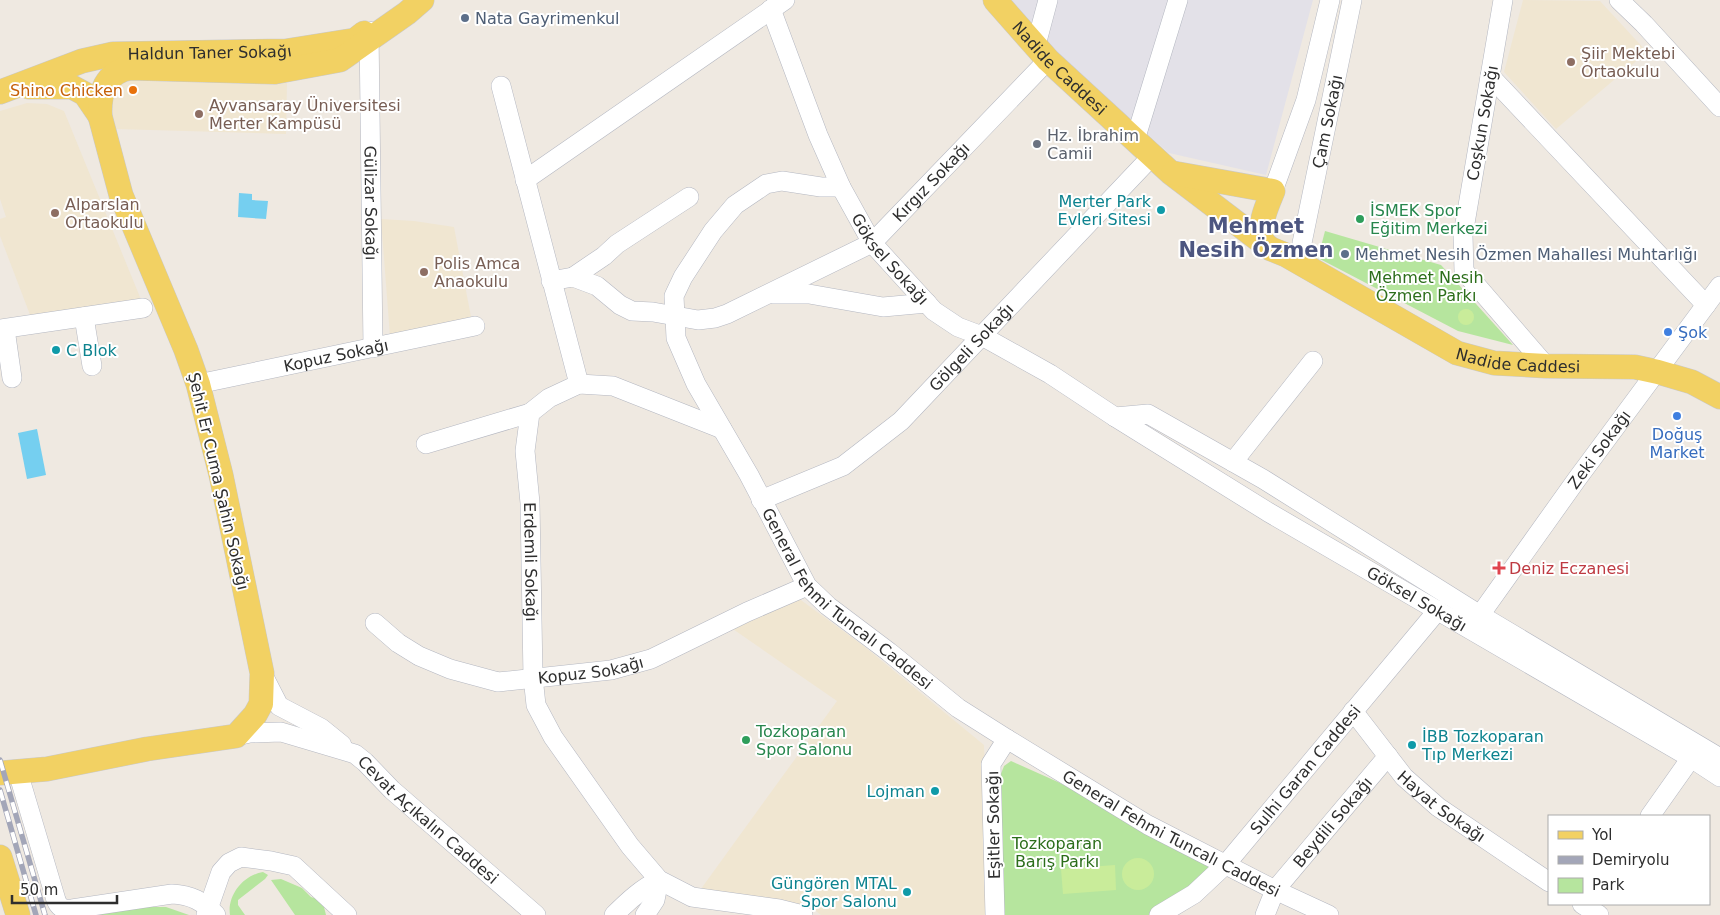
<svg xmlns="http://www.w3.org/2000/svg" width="1720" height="915" font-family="'DejaVu Sans',sans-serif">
<rect width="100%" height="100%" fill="#efe9e1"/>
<!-- industrial -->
<polygon fill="#e3e1e8" points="994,0 1313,0 1266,175 1169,153"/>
<!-- education -->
<g fill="#f0e6d1">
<polygon points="1523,0 1600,1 1647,52 1556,129 1504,72"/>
<polygon points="127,73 287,83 286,134 115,129 109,100"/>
<polygon points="27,103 47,104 64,111 142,302 32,320 0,236 0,219 6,217 0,199 0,111"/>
<polygon points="381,219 414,221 454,227 471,317 390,336"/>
<polygon points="794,595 865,647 984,745 991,915 821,915 808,905 698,893 837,701 727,625"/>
</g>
<!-- green -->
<g fill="#b6e59e">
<polygon points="1325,231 1441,265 1513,345 1458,331 1318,258"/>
<polygon points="1011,761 1058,782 1222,868 1158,915 996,915 997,784 1004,766"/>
<path d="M263,872L268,875L265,879L238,900V905L245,915H230C227,896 243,875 263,872Z"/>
<polygon points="281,879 302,888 311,897 317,899 324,907 326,915 295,915 271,880"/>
<polygon points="136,907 166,907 189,915 87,915"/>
</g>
<!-- pitch -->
<g fill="#c9ec9a">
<circle cx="1466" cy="317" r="8"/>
<circle cx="1138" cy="874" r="16"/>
<polygon points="1115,865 1116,890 1063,894 1061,869"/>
</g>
<!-- water -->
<g fill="#75cff0">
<polygon points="239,193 252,194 252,200 268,201 266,219 238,217"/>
<polygon points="37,429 46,475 27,479 18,433"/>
</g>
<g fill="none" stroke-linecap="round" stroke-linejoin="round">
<defs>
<g id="minor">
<polyline points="1503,0 1463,235 1464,271 1546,366"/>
<polyline points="1619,0 1644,24 1720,107"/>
<path id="s1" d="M771,9L818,135L841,187L872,243L934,311L958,327L982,336L1050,374L1115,417L1268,512L1691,758L1720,777"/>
<path id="s2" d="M369,31L373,348"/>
<polyline points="1036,45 1048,0"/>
<polyline points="1490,76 1706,305"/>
<polyline points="501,86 579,384"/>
<polyline points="1135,140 1178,0"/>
<polyline points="525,180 785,0"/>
<path id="s3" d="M841,187H821L782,181L766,184L735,205L713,231L683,277L674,296L676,338L696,384L749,475L807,586L828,606L889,652L958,708L1007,739L1148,825L1275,890L1329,915"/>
<polyline points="1273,191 1306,100 1330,0"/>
<path id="s4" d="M1302,243L1352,0"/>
<polyline points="573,277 604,256 617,244 689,197"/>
<path id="s5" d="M551,281L573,277L597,286L620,305L632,311L653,312L698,320L715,318L727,314L872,243L1048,60"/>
<polyline points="773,294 809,294 883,307 927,303"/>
<polyline points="84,317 92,366"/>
<polyline points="0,329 143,308"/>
<polyline points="5,329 12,378"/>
<path id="s6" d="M198,384L475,326"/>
<polyline points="1115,417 1148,414 1263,479 1480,615 1720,758"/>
<path id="s7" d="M722,429L613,386L579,384L549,398L530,413L525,451L530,503L533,677L536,705L553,737L630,846L659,880L692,897L779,909L803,915"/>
<polyline points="426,444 530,413"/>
<polyline points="1233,462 1313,361"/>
<path id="s8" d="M761,500L843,466L901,421L1153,155"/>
<path id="s9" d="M1480,615L1577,479L1720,286"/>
<path id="s10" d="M375,623L398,643L419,656L450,669L498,682L611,670L651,659L747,612L807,586"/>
<polyline points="262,673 279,706 321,728 342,745"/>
<path id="s11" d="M1353,711L1404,777L1438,807L1549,882"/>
<path id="s12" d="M236,736L250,733L281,732L355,754L365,762L392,790L536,915"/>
<path d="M20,779L56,900C59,908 64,910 72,909L172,894C191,895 203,901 216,915"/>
<polyline points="1650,816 1691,758"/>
<polyline points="1582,904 1599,915"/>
<polyline points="206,915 221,872 229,863 241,857 271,861 294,866 347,915"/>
<path d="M614,915C628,901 642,888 659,880"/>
<polyline points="645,915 655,900 659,880"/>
<polyline points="995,915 991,764 1007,739"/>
<path id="s13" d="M1159,915L1194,894L1226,864L1438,610"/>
<path id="s14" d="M1265,915L1275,890L1388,756"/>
</g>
<g id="major">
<path id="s15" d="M995,0L1048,60L1171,173L1271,249L1286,255L1457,353L1494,363L1546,366L1635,367L1658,372L1692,382L1720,397"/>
<polyline points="29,87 72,87 85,94 100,116"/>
<path id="s16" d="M0,92L82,61L113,54L286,51L355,40L364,33"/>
<path d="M1173,173L1273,191C1266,208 1259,223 1262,242"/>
<path d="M0,773L47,769L147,749L236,736L255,715L261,704L262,673L221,475L198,384L186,350L121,195L100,116C99,93 105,72 131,68L275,72L340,60L407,13L422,0"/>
<polyline points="0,857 18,915"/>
</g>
</defs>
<!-- minor casing -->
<use href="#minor" stroke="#b4b7c1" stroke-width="20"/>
<!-- major casing -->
<use href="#major" stroke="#c9c9c9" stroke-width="25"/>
<!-- minor -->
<use href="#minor" stroke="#fff" stroke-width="19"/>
<!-- major -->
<use href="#major" stroke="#f2d163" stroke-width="24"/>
<defs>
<g id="rail">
<polyline points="0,760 45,915"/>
<polyline points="0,790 36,915"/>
</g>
</defs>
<!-- rail casing -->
<use href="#rail" stroke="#a3a6b8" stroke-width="5.5"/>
<!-- rail -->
<use href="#rail" stroke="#fff" stroke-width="4" stroke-dasharray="11" stroke-linecap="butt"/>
</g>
<!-- markers -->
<g fill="#5c6f8a" stroke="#fff" stroke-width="2">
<circle cx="465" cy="18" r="5"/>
<circle cx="1345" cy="254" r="5"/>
</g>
<g fill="#8d6e63" stroke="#fff" stroke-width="2">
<circle cx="1571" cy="62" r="5"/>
<circle cx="199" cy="114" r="5"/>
<circle cx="55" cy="213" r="5"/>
<circle cx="424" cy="272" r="5"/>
</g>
<circle fill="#e8710a" stroke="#fff" stroke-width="2" cx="133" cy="90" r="5"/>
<circle fill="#6b7280" stroke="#fff" stroke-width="2" cx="1037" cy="144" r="5"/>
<g fill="#0f9aa8" stroke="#fff" stroke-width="2">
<circle cx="1161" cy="210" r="5"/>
<circle cx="56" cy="350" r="5"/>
<circle cx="1412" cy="745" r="5"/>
<circle cx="935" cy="791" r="5"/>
<circle cx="907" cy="892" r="5"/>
</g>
<g fill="#2e9e5b" stroke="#fff" stroke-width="2">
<circle cx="1360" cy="219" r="5"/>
<circle cx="746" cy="740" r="5"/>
</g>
<g fill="#3f7fe0" stroke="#fff" stroke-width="2">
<circle cx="1668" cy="332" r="5"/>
<circle cx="1677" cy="416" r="5"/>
</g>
<path fill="#e0444e" stroke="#fff" stroke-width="2" d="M1496.5 560.5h5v5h5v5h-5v5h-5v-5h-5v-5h5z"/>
<g text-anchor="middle" stroke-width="4" stroke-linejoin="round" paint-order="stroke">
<!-- service labels -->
<g font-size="16" fill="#4e5e75" stroke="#fff" text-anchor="start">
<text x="475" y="24">Nata Gayrimenkul</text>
<text x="1355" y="260">Mehmet Nesih Özmen Mahallesi Muhtarlığı</text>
</g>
<!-- street labels -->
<g font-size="16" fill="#2e2e2e" stroke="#fff">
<text dy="6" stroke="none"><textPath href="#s16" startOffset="216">Haldun Taner Sokağı</textPath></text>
<text dy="6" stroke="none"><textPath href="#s15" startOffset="94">Nadide Caddesi</textPath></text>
<text dy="6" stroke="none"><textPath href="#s4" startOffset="124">Çam Sokağı</textPath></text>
<text transform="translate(1482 123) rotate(-80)" y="6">Coşkun Sokağı</text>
<text dy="6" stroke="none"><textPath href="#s5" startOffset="434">Kırgız Sokağı</textPath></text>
<text dy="6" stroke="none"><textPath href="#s2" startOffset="172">Gülizar Sokağı</textPath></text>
<text dy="6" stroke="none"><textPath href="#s1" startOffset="279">Göksel Sokağı</textPath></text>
<text dy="6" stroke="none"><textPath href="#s8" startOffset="264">Gölgeli Sokağı</textPath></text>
<text dy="6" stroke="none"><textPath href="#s6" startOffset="141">Kopuz Sokağı</textPath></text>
<text dy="6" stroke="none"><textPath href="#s15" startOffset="648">Nadide Caddesi</textPath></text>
<text dy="6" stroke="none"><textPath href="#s9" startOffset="204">Zeki Sokağı</textPath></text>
<text transform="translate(219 481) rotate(77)" y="6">Şehit Er Cuma Şahin Sokağı</text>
<text dy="6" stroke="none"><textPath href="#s7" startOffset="358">Erdemli Sokağı</textPath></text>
<text dy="6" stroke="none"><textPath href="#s3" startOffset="582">General Fehmi Tuncalı Caddesi</textPath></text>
<text dy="6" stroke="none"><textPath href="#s1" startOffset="910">Göksel Sokağı</textPath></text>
<text dy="6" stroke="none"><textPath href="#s10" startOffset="232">Kopuz Sokağı</textPath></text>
<text dy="6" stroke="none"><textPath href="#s13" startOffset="208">Sulhi Garan Caddesi</textPath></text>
<text dy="6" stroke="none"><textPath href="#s11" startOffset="131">Hayat Sokağı</textPath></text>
<text dy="6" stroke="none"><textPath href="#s12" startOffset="221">Cevat Açıkalın Caddesi</textPath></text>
<text dy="6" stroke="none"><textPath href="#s14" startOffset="116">Beydili Sokağı</textPath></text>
<text transform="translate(993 825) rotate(-91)" y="6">Eşitler Sokağı</text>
<text dy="6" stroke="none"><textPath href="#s3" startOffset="988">General Fehmi Tuncalı Caddesi</textPath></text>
</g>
<!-- education labels -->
<g font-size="16" fill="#785e54" stroke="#fff" text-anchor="start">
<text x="1581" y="59">Şiir Mektebi<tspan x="1581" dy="18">Ortaokulu</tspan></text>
<text x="209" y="111">Ayvansaray Üniversitesi<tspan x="209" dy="18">Merter Kampüsü</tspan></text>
<text x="65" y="210">Alparslan<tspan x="65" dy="18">Ortaokulu</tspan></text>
<text x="434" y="269">Polis Amca<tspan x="434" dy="18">Anaokulu</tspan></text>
</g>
<!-- food labels -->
<g font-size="16" fill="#c56008" stroke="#fff" text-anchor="end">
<text x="123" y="96">Shino Chicken</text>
</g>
<!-- worship labels -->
<g font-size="16" fill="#5b616d" stroke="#fff" text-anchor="start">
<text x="1047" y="141">Hz. İbrahim<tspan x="1047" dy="18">Camii</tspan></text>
</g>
<!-- culture labels -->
<g font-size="16" fill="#0d838f" stroke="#fff" text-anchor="end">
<text x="1151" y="207">Merter Park<tspan x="1151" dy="18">Evleri Sitesi</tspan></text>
<text x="66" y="356" text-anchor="start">C Blok</text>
<text x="1422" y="742" text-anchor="start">İBB Tozkoparan<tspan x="1422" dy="18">Tıp Merkezi</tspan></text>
<text x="925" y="797">Lojman</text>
<text x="897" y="889">Güngören MTAL<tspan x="897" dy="18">Spor Salonu</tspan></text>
</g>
<!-- leisure labels -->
<g font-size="16" fill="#27864d" stroke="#fff" text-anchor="start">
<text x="1370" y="216">İSMEK Spor<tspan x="1370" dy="18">Eğitim Merkezi</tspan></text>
<text x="756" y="737">Tozkoparan<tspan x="756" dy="18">Spor Salonu</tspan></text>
</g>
<!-- park labels -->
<g font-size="16" fill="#2c6e1b" stroke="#fff">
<text x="1426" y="283">Mehmet Nesih<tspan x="1426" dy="18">Özmen Parkı</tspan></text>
<text x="1057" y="849">Tozkoparan<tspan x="1057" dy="18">Barış Parkı</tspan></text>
</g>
<!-- shop labels -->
<g font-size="16" fill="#366cbe" stroke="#fff" text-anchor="start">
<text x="1678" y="338">Şok</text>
<text x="1677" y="440" text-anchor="middle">Doğuş<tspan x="1677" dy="18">Market</tspan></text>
</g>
<!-- health labels -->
<g font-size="16" fill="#be3a42" stroke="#fff" text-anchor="start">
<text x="1509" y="574">Deniz Eczanesi</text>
</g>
<!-- district labels -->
<g font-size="21" font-weight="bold" fill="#4d5680" stroke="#fff">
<text x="1256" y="233">Mehmet<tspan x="1256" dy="24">Nesih Özmen</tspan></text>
</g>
</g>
<!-- legend -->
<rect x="1548" y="815" width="162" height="90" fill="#ffffff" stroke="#ababab"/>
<rect x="1558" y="831" width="25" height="8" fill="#f2d163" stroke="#ababab"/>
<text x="1592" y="840" font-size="15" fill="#2e2e2e">Yol</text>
<rect x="1558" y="856" width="25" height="8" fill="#a3a6b8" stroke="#ababab"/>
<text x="1592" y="865" font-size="15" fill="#2e2e2e">Demiryolu</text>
<rect x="1558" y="878" width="25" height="15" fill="#b6e59e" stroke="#ababab"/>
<text x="1592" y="890" font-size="15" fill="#2e2e2e">Park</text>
<!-- scale -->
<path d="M12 895v8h105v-8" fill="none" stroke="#2e2e2e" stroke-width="2.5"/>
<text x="20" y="895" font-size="15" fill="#2e2e2e" stroke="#ffffff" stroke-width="4" paint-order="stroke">50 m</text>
</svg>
